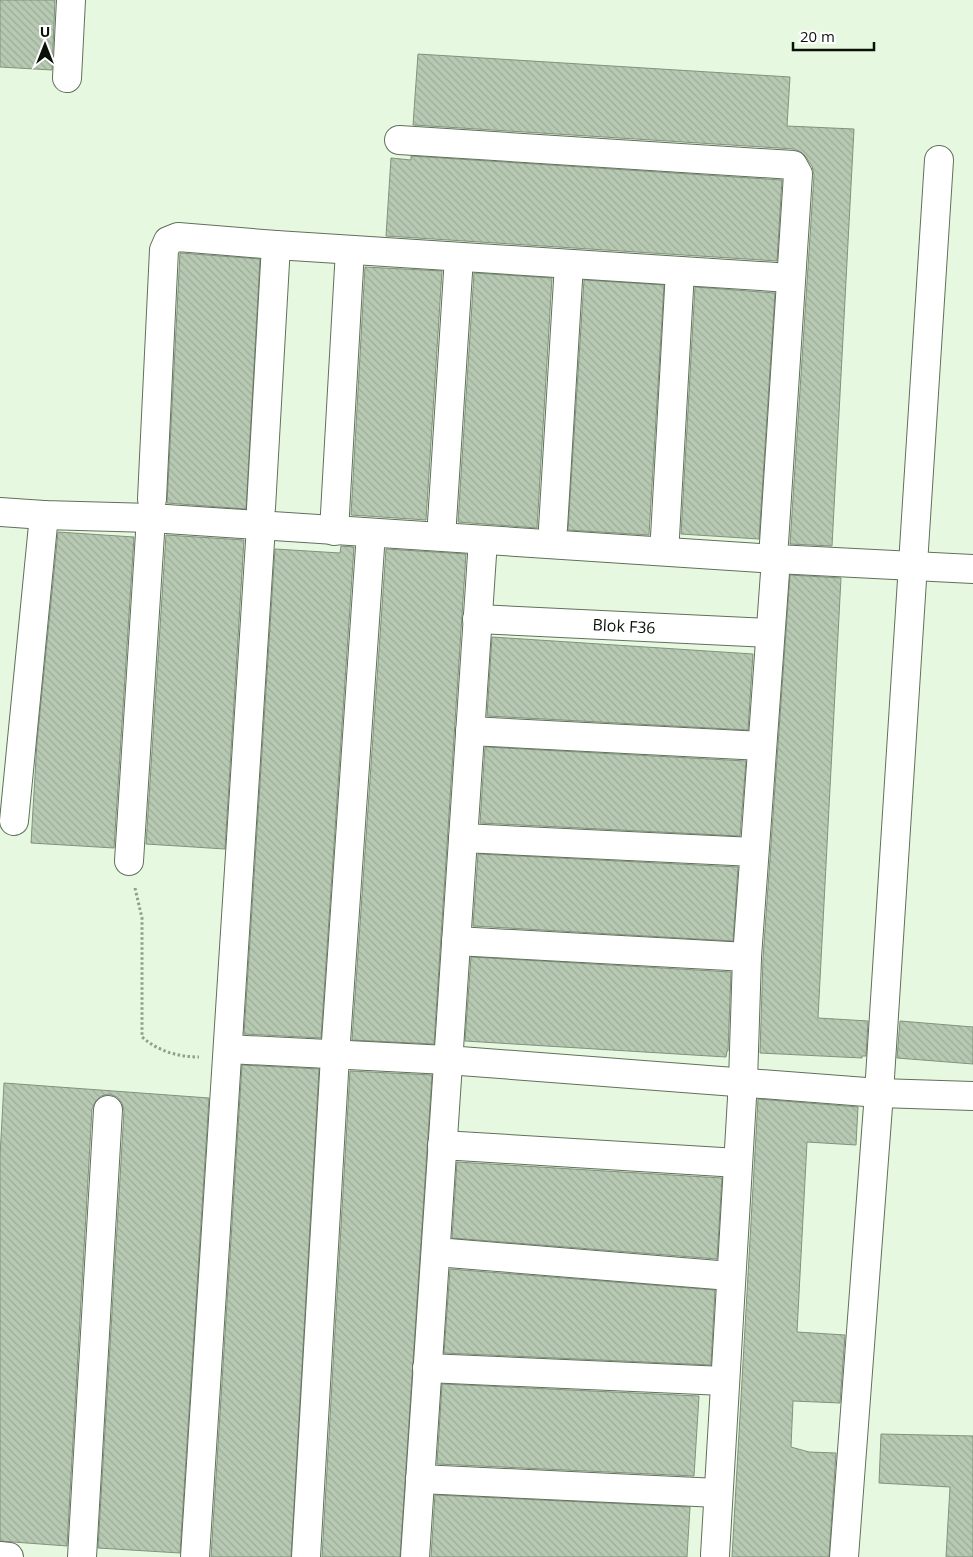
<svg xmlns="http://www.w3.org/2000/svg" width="973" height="1557" font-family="'Open Sans',sans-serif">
<defs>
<pattern id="building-back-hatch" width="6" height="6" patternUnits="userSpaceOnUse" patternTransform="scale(1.25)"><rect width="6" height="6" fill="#b7c9b2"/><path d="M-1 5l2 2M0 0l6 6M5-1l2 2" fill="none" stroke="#9cac98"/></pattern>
</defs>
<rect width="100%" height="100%" fill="#e6f9e0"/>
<!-- building -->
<g fill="url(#building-back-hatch)" stroke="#81937c">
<polygon points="0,0 55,0 52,70 0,67"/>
<polygon points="418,54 790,77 787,126 854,129 832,546 790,544 814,175 812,166 806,157 801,152 794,149 413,125"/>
<polygon points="411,156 782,180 777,261 386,236 391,158 411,160"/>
<polygon points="180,253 260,259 246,509 167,503"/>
<polygon points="365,267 442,271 426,520 351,515"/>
<polygon points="474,273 552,278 537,528 458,522"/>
<polygon points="584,280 664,285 649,535 568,530"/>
<polygon points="695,287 775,293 759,539 681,534"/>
<polygon points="58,532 134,537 114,848 31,843 37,742"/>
<polygon points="166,535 244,540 225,849 146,844"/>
<polygon points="341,546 354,547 321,1038 244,1034 275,549 340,553"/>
<polygon points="386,549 466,554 434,1044 352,1040"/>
<polygon points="790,575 841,578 818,1018 868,1021 866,1056 862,1056 862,1058 760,1053 763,958"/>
<polygon points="492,637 753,654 748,730 487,716"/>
<polygon points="485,747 746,761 740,836 480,823"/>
<polygon points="478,854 738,867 733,941 473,926"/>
<polygon points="471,957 731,972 728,1051 727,1051 726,1057 465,1041"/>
<polygon points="900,1021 973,1027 973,1064 897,1058"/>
<polygon points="242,1065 319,1069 291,1557 211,1557"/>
<polygon points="350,1071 432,1075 400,1557 322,1557"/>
<polygon points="4,1083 209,1098 180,1553 98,1548 124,1111 122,1103 117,1097 109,1094 101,1096 95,1102 92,1109 67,1546 0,1541 0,1156"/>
<polygon points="758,1099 858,1107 856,1145 807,1142 797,1332 845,1335 840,1403 793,1401 791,1447 809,1452 836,1453 829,1557 732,1557"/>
<polygon points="457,1162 722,1178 717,1259 452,1238"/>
<polygon points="450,1269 715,1290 711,1365 444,1353"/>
<polygon points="442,1384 699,1396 694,1476 437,1464"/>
<polygon points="881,1434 973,1436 973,1557 946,1557 950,1487 879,1483"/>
<polygon points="435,1495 690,1507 687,1557 431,1557"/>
</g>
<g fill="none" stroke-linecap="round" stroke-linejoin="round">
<defs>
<g id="street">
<polyline points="67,78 71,0"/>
<polyline points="399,140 793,165 798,174 774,543"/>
<polyline points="152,499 164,250 168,241 178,237 276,245 791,278"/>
<polyline points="261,508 276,245"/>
<polyline points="0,512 44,515 151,518 776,559 973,569"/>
<polyline points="442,522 459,257"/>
<polyline points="553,528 569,264"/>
<polyline points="334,531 350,250"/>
<polyline points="665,537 680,271"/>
<polyline points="477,619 770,633"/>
<polyline points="470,731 762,746"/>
<polyline points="14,821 44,515"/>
<polyline points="463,838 754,852"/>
<polyline points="129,861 151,518"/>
<polyline points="456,941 747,957"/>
<polyline points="228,1049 447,1060 879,1093 973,1096"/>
<polyline points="442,1145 738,1163"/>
<polyline points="436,1252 730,1276"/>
<polyline points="427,1368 724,1381"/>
<polyline points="420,1479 718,1493"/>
<polyline points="715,1555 743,1081 747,957 776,559"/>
<polyline points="0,1556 9,1557"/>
<polyline points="82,1557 108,1110"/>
<polyline points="195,1557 261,526"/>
<polyline points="306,1557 335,1056 371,533"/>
<polyline points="415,1557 483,540"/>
<polyline points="844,1557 879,1093 939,160"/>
</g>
</defs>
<!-- street casing -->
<use href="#street" stroke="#60705b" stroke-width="30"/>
<!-- path -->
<path stroke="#919f8c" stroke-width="3" stroke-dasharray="2.5 2.5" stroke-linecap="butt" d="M135,888L142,918V1037C158,1051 178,1057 199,1057"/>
<!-- street -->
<use href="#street" stroke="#fff" stroke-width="28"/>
</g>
<g text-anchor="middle" stroke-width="4" stroke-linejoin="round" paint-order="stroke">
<!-- street labels -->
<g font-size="16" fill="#0b1109" stroke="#fff">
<text transform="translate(624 626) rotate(3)" y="6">Blok F36</text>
</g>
</g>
<!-- north arrow -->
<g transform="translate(45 45)" stroke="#ffffff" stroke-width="4" paint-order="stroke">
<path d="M0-4L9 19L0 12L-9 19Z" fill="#0b1109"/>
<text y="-8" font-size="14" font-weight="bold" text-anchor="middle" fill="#0b1109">U</text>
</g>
<!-- scale -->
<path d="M793 42v8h81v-8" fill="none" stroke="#0b1109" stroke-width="2.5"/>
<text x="800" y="42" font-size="15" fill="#0b1109" stroke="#ffffff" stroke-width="4" paint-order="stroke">20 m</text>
</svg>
